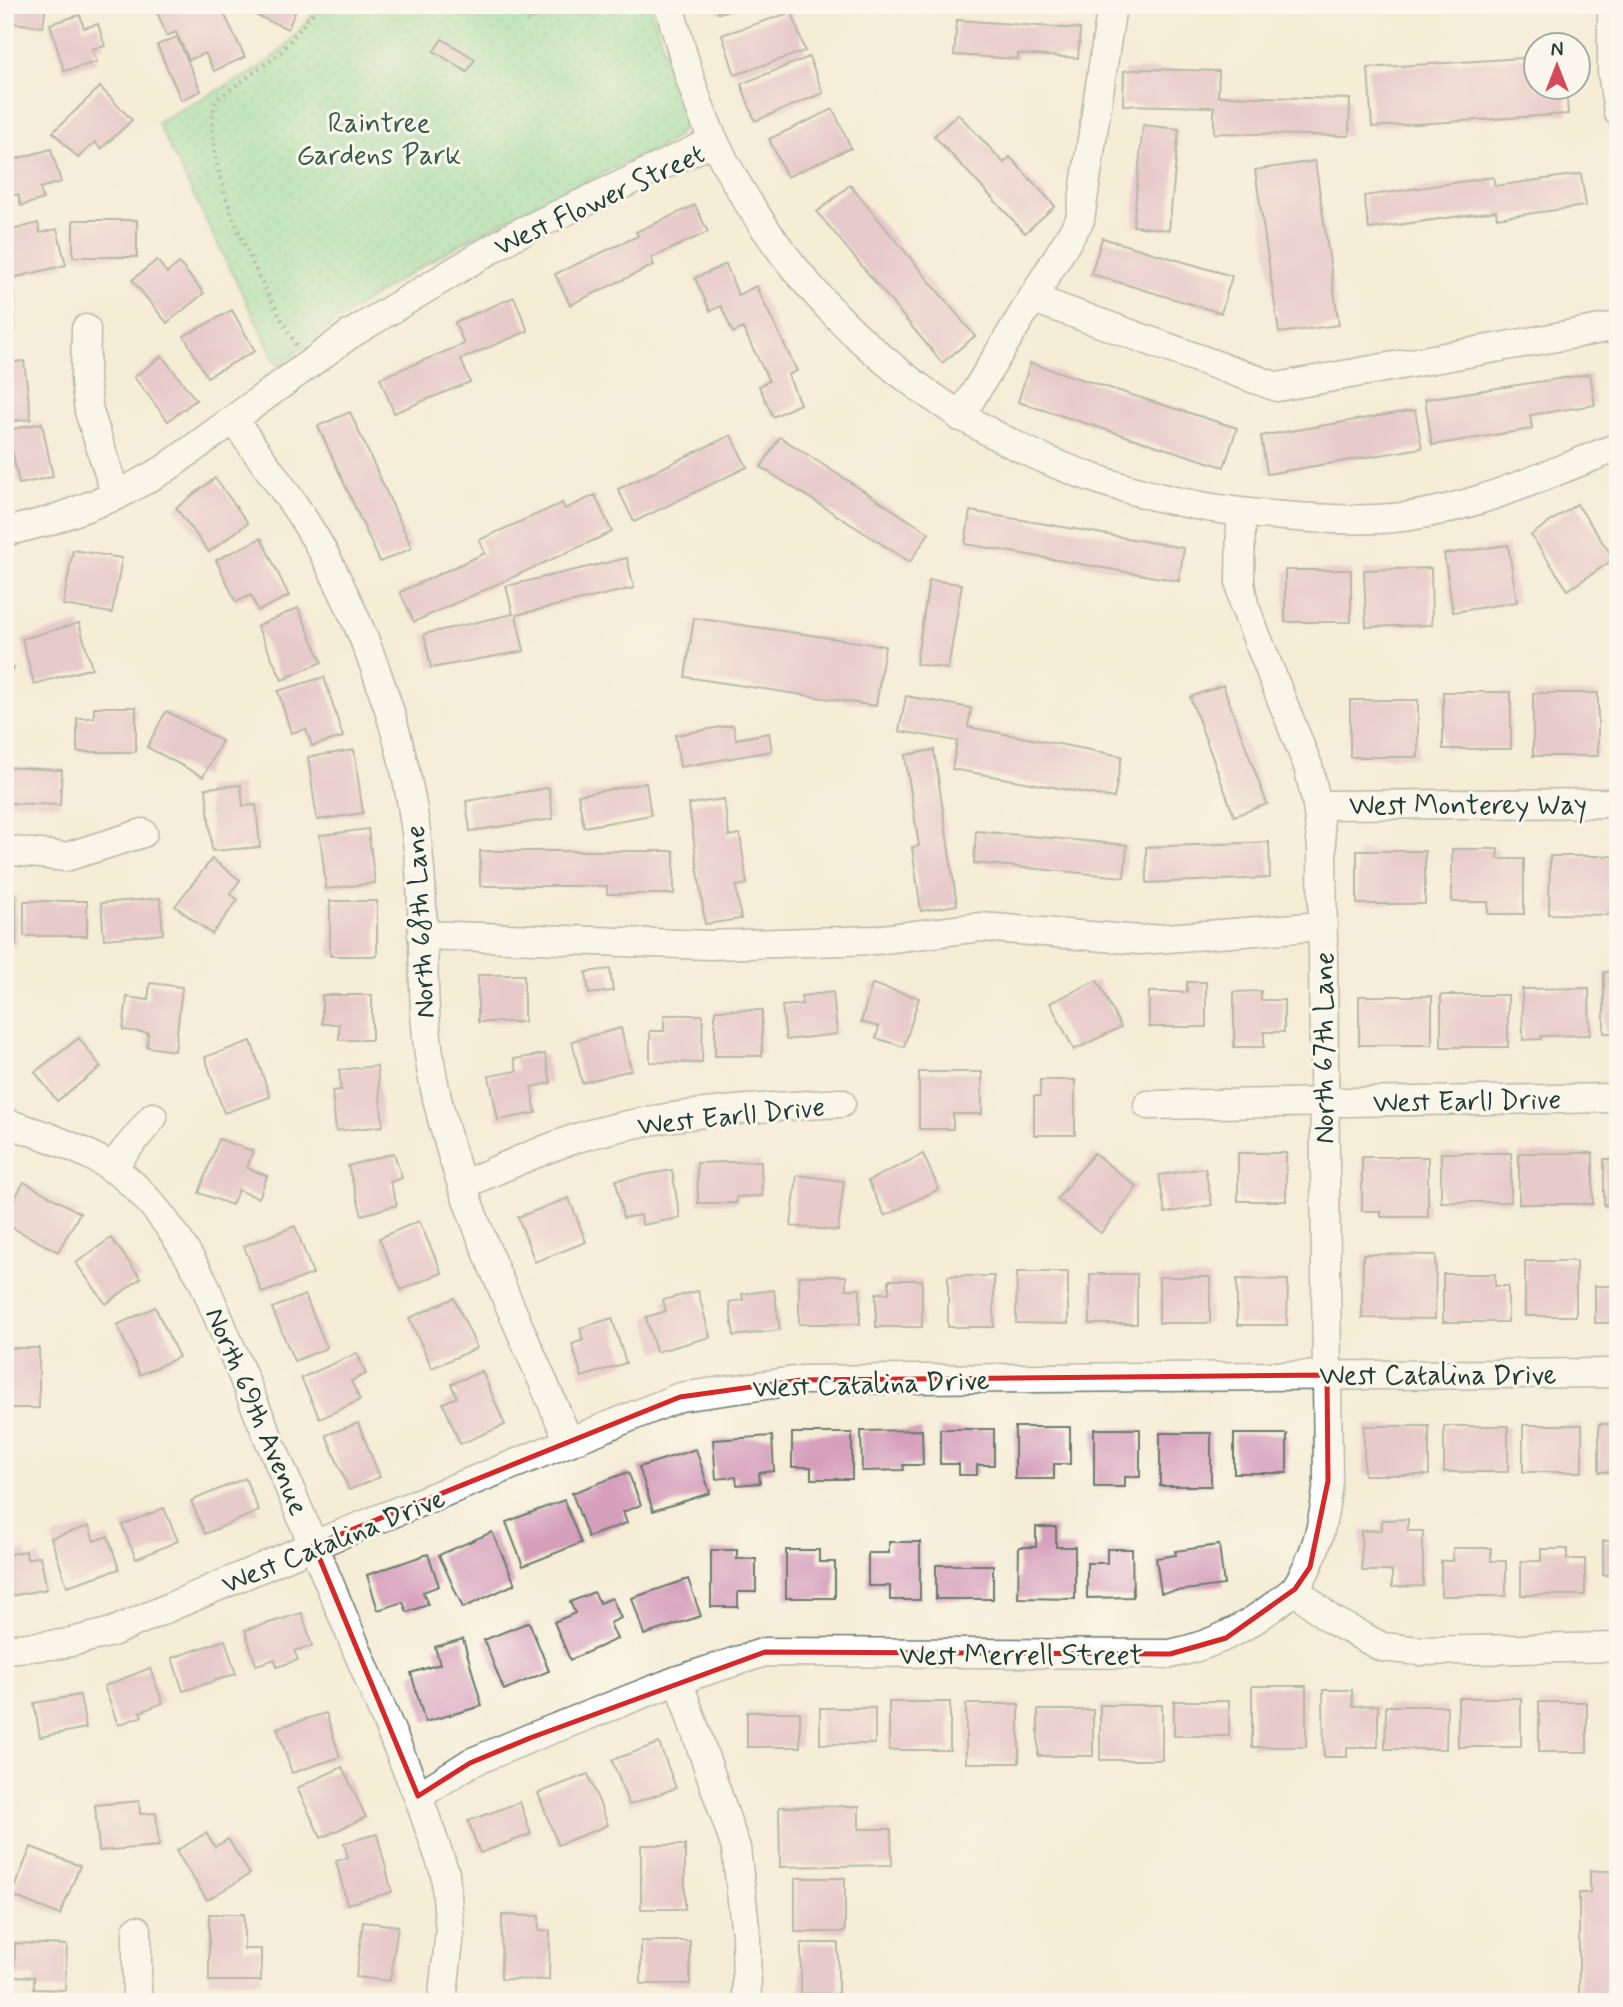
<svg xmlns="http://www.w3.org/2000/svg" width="1623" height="2007" font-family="Mynerve,sans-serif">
<defs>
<pattern id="green-dots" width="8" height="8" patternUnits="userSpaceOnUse" patternTransform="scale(1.75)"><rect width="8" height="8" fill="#87db9d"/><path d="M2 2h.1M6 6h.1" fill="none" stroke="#6eb381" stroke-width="1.8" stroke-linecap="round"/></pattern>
</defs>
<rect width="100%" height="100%" fill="#fbf7ec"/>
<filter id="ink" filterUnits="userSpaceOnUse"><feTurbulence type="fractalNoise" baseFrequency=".0143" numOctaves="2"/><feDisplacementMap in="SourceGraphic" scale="14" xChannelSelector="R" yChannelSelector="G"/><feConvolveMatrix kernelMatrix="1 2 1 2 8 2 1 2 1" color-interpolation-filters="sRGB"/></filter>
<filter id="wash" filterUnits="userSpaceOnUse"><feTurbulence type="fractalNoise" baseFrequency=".00686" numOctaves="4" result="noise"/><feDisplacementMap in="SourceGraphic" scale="28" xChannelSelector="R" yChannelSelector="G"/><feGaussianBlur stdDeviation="1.57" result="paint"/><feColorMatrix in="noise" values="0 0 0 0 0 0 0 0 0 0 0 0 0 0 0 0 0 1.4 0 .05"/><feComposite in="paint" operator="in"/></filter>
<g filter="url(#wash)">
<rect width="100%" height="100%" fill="#f5edd7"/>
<!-- green -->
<path fill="url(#green-dots)" stroke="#538c68" stroke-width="2" d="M321,5H650L685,117C684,132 675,139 663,146C528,207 393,269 279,367L157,122L252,73L281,51Z"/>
<!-- pitch -->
<polygon fill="#87db9d" stroke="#538c68" stroke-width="2" points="525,5 591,5 592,11 528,22"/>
<g id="blocks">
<!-- building -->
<g fill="#d69fbb">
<polygon points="5,5 46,5 43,27 5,22"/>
<polygon points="154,5 207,5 210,10 220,5 245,57 214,71 205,53 189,60 176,32 167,36"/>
<polygon points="258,5 298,5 288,29 255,15"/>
<polygon points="716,5 746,5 746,6 718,13"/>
<polygon points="792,12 805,51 735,75 722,35"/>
<polygon points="80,15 84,28 98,24 105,46 92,49 97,62 64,71 50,24"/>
<polygon points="957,20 1080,29 1078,58 1018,54 1018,59 954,55"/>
<polygon points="177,37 201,91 181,100 157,45"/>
<polygon points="442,39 475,59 467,72 434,51"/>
<polygon points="809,57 823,93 755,121 741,84"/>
<polygon points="1536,57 1536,88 1566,88 1568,114 1372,127 1368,68"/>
<polygon points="1143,69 1219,71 1218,96 1350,99 1349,136 1214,133 1214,107 1123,105 1124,71"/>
<polygon points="100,87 132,120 101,149 95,142 78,158 53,132"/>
<polygon points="833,109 851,148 787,177 769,139"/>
<polygon points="958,114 1004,163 1010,157 1055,206 1025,233 934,136"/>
<polygon points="1143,125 1179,129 1169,230 1133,226"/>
<polygon points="51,149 61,182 40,188 43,199 21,206 18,194 5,198 5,162"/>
<polygon points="1315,161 1339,325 1279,333 1255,170"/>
<polygon points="1581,174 1586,206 1497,218 1496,211 1369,229 1364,196 1493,177 1495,186"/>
<polygon points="850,185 975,336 942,363 817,212"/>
<polygon points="695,205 708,232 651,258 654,265 570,305 555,274 638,236 636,232"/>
<rect x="73" y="220" width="64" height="37"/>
<polygon points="38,223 40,233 57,229 66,265 5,280 5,232"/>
<polygon points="1102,238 1232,276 1221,313 1091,274"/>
<polygon points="157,260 167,273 179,263 204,293 167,323 132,280"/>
<polygon points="726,264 738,295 756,286 797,371 788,375 800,404 773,417 759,386 769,381 743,328 733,333 721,306 710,311 695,278"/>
<rect x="5" y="293" width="9" height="60"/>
<polygon points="514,297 528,331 461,359 470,382 394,413 380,378 464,344 455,322"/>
<polygon points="232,310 255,351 207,377 184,336"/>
<polygon points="162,356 196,400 168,421 134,377"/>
<polygon points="24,361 31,419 5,422 5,363"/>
<polygon points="1030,363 1237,428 1224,467 1018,402"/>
<polygon points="1590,374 1595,405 1530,415 1532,429 1432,445 1425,399"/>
<polygon points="1415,410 1422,448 1267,474 1261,436"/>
<polygon points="350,412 412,548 380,562 318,426"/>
<polygon points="42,423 53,477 19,484 8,430"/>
<polygon points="731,435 747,467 634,522 618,489"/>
<polygon points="780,437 929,533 910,562 761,467"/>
<polygon points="215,478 248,523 209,552 176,508"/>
<polygon points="595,495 612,532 414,622 400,592 485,553 479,540 562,503 565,509"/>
<polygon points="1577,504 1614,559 1568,590 1531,535"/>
<polygon points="970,511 1184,548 1179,581 965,544"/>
<polygon points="261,538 289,596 258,611 251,595 236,602 216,560"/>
<polygon points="1508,545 1517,602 1453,612 1444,554"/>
<polygon points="73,550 122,558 112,613 63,605"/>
<polygon points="627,558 634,588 516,615 524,651 431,668 424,634 513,614 506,586"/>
<polygon points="1431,568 1432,625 1366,627 1364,570"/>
<rect x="1285" y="570" width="66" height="52"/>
<polygon points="929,580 962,584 948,669 916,664"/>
<polygon points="298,608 322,662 282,680 257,626"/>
<polygon points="694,618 885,646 876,706 685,677"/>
<polygon points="79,623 92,668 34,684 22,639"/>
<polygon points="5,662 14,668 5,681"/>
<polygon points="324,677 343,737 312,746 306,729 291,733 278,691"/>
<polygon points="1223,685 1267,804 1234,816 1190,697"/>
<rect x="1443" y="692" width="68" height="57"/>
<rect x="1533" y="693" width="65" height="63"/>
<polygon points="906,696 971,708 968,727 1122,756 1114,798 952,769 957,741 899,731"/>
<rect x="1350" y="700" width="68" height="57"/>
<polygon points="94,707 136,707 136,752 77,752 77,718 94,718"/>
<polygon points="166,711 222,741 203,777 147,747"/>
<polygon points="733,725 736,739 769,733 772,751 680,767 675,735"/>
<polygon points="354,750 363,813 317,820 308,757"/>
<polygon points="934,750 957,905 921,911 912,847 919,846 905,755"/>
<polygon points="5,767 62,770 60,805 5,803"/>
<polygon points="646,783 651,815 584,827 578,795"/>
<polygon points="241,785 243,806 256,805 260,847 212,851 206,788"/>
<polygon points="549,788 553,819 470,831 466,801"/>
<polygon points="724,799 729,836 740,834 747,884 736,886 741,919 705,924 689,804"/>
<polygon points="368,829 375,883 326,889 320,835"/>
<polygon points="976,831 1127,845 1124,877 974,863"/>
<polygon points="1269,842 1270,878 1147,883 1146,847"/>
<polygon points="1452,849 1498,849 1498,859 1524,859 1524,914 1488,914 1488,902 1452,902"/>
<polygon points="480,851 674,851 674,894 607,894 607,886 480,886"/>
<rect x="1357" y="851" width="68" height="53"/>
<polygon points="1550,856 1615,856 1615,915 1549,914"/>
<polygon points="212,859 240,880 230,894 238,900 212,934 175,906"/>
<rect x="5" y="896" width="11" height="49"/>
<polygon points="160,898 163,934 104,939 101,903"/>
<rect x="24" y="901" width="63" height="35"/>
<rect x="330" y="901" width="47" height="55"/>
<polygon points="610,969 613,991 589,994 586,972"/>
<rect x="1604" y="972" width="14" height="61"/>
<rect x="478" y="975" width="46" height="47"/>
<polygon points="1097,980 1121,1027 1074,1050 1050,1003"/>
<polygon points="1187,982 1206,982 1206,1027 1149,1027 1149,992 1187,992"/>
<polygon points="150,983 182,987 175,1051 147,1047 148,1033 123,1030 127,997 148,1000"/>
<polygon points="872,984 919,998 904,1047 876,1038 879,1027 861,1022"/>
<polygon points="1589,988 1590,1035 1541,1036 1541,1039 1523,1040 1522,989"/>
<polygon points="1261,991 1261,1000 1284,1000 1284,1032 1264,1032 1264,1047 1234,1047 1234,992"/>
<polygon points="833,992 837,1034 786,1040 782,1006 802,1004 801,996"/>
<polygon points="322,995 372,995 372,1040 339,1040 339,1024 322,1024"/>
<rect x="1441" y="995" width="67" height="52"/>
<rect x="1359" y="996" width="73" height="49"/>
<rect x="715" y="1010" width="47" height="46"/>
<polygon points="664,1015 703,1015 702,1063 650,1062 650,1031 664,1031"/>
<polygon points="621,1028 631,1070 582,1083 572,1041"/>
<polygon points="79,1038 101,1067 57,1101 35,1072"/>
<polygon points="251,1041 270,1097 224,1113 205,1057"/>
<polygon points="545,1054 551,1083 531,1087 536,1113 498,1120 489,1076 517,1071 514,1059"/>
<polygon points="377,1066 383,1126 336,1131 332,1091 341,1090 339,1070"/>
<polygon points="919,1072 982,1072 982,1114 953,1114 953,1129 919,1129"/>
<polygon points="1040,1080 1075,1080 1075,1135 1034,1135 1034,1096 1040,1096"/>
<polygon points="219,1139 253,1151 247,1168 267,1176 259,1198 238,1190 232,1205 199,1193"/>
<polygon points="394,1153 402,1178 390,1182 397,1205 362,1215 348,1166"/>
<polygon points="1094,1153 1137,1187 1101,1233 1057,1199"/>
<rect x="1238" y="1153" width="48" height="48"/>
<rect x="1441" y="1153" width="70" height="49"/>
<rect x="1519" y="1153" width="74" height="51"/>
<polygon points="923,1154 939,1189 885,1216 868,1181"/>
<polygon points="1362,1157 1428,1157 1428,1217 1381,1217 1381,1211 1362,1211"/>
<rect x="1604" y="1159" width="14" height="46"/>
<polygon points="761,1161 762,1196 736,1197 737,1203 698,1203 697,1163"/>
<polygon points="1205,1168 1212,1205 1165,1213 1159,1175"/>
<polygon points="672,1170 680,1218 642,1225 641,1215 623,1218 616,1180"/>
<polygon points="797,1175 844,1181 838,1231 791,1226"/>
<polygon points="24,1182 80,1213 58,1252 5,1224 5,1215"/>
<polygon points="569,1198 586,1242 535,1262 518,1217"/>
<polygon points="419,1221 442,1273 401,1290 379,1238"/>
<polygon points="295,1226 313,1274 262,1293 244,1246"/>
<polygon points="111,1238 141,1278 106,1304 76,1263"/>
<polygon points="1363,1254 1436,1255 1435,1319 1362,1318"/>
<rect x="1525" y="1261" width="51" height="55"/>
<polygon points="1017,1272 1068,1272 1068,1324 1016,1323"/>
<rect x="1090" y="1274" width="47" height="50"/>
<polygon points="1443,1274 1495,1274 1495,1286 1508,1286 1508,1322 1443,1322"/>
<polygon points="799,1276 846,1276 846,1289 860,1289 860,1324 799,1324"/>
<rect x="948" y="1276" width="46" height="51"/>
<rect x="1159" y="1277" width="51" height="46"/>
<polygon points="1237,1279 1288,1280 1287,1325 1237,1325"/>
<polygon points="889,1280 922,1280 922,1327 876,1327 876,1293 889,1293"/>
<rect x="1595" y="1286" width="23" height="37"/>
<polygon points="774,1290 780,1330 734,1336 729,1302 743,1300 742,1294"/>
<polygon points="698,1291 710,1337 656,1352 646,1317 666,1311 663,1300"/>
<polygon points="305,1295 327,1348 294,1361 272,1308"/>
<polygon points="454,1298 477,1348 432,1368 409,1318"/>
<polygon points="155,1307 179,1357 140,1375 117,1325"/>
<polygon points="612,1318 626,1363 582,1377 572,1344 583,1340 580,1328"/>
<rect x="5" y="1348" width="34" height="60"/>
<polygon points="357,1353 366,1374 351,1381 360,1400 320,1419 301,1378"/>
<polygon points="482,1371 505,1425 460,1444 443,1403 457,1397 451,1384"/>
<polygon points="358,1423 380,1477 349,1490 326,1435"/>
<rect x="1599" y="1424" width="19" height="48"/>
<rect x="1523" y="1425" width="59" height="47"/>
<rect x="1364" y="1426" width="65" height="49"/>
<rect x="1444" y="1426" width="64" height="46"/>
<polygon points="1015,1427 1070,1427 1070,1464 1054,1464 1054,1479 1015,1479"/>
<polygon points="940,1429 994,1429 994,1465 977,1465 977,1475 959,1475 959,1464 940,1464"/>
<polygon points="1094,1429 1140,1429 1140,1477 1125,1477 1125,1487 1094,1487"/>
<polygon points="922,1430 923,1465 903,1465 904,1470 862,1471 861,1431"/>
<polygon points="792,1433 852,1433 852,1479 811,1479 811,1467 792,1467"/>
<rect x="1160" y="1433" width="51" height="53"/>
<rect x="1234" y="1434" width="53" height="39"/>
<polygon points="772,1436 774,1471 759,1473 760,1483 737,1485 736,1477 716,1479 713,1440"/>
<polygon points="696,1449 710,1493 653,1511 639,1467"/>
<polygon points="628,1472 641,1505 623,1512 627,1523 588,1537 572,1493"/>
<polygon points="245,1478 259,1511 205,1534 191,1501"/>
<polygon points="564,1500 581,1543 523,1566 506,1522"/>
<polygon points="164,1508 178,1541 136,1559 122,1525"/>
<polygon points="1408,1519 1408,1531 1423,1531 1423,1586 1392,1587 1392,1571 1362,1571 1361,1531 1382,1530 1382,1520"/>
<polygon points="89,1526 94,1541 108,1536 119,1569 67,1586 51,1538"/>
<polygon points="1036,1527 1056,1527 1056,1547 1075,1547 1075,1599 1018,1598 1019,1547 1036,1547"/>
<polygon points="492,1532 515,1584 463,1608 439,1555"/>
<rect x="1603" y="1541" width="15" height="34"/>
<polygon points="889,1542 920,1542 920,1600 890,1600 890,1586 868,1586 868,1553 889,1553"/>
<polygon points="1219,1545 1224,1585 1161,1593 1156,1558 1176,1555 1175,1551"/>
<polygon points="1453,1548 1491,1548 1491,1561 1506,1561 1506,1596 1441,1596 1441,1561 1453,1561"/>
<polygon points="1107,1549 1132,1549 1133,1597 1087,1598 1087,1563 1107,1563"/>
<polygon points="1541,1549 1567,1549 1567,1559 1585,1559 1585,1595 1521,1595 1521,1561 1541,1561"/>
<polygon points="711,1550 737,1550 737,1559 756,1559 756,1592 738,1592 738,1607 711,1607"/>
<polygon points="786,1550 819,1550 819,1562 835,1562 835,1598 786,1598"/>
<polygon points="26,1551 27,1559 40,1556 47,1589 5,1597 5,1555"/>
<polygon points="428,1554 439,1586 423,1592 428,1605 407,1612 403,1602 378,1610 367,1575"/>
<rect x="936" y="1565" width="57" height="34"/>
<polygon points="688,1579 701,1616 644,1635 632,1598"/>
<polygon points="594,1592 600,1603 612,1598 621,1618 610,1623 617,1639 570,1660 554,1622 575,1613 570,1602"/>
<polygon points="302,1613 312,1646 294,1651 298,1660 277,1667 275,1659 256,1665 245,1630"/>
<polygon points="529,1622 549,1671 504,1690 484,1640"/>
<polygon points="463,1639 482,1706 425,1722 411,1673 440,1664 435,1647"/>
<polygon points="225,1640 236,1674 183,1691 172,1658"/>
<polygon points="150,1668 163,1703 140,1712 142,1716 118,1725 104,1686"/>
<rect x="1252" y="1686" width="54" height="61"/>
<polygon points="1323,1690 1352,1690 1353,1706 1378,1705 1378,1747 1347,1747 1347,1757 1324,1757"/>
<polygon points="80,1695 86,1728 40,1737 34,1703"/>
<rect x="1458" y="1698" width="63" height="49"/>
<rect x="1174" y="1701" width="55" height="35"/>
<rect x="889" y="1702" width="61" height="48"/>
<rect x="1539" y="1702" width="48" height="50"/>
<rect x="966" y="1704" width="53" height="59"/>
<rect x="1100" y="1705" width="62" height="55"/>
<polygon points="1386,1706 1447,1706 1446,1749 1385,1749"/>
<rect x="820" y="1708" width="55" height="36"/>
<rect x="1038" y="1710" width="55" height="46"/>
<rect x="747" y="1712" width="53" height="35"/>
<polygon points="326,1713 340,1757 292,1773 277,1728"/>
<rect x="1612" y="1714" width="6" height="37"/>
<polygon points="659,1743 676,1788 629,1805 612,1760"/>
<polygon points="342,1767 366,1817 321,1838 297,1788"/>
<polygon points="588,1774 608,1825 558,1845 538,1793"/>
<polygon points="139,1801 140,1814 156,1813 159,1846 99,1851 95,1805"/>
<polygon points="520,1802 531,1834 480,1853 468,1821"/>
<polygon points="859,1806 859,1829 891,1829 892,1865 780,1867 779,1807"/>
<polygon points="206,1833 215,1847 228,1839 250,1874 207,1900 176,1851"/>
<polygon points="377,1834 392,1892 347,1904 336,1861 348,1858 344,1843"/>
<rect x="641" y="1845" width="44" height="64"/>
<polygon points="31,1847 80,1866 60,1915 11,1895"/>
<polygon points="1590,1871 1618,1871 1618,2002 1579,2002 1579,1893 1590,1893"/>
<rect x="795" y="1878" width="50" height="54"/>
<polygon points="209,1914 244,1914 244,1949 261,1949 261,1981 209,1981"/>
<polygon points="502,1915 539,1916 539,1931 550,1931 549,1980 501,1979"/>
<polygon points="363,1922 398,1926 390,1981 356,1977"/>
<rect x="641" y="1941" width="49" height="43"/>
<polygon points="15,1943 67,1945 65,1990 34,1989 34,1977 14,1976"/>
<rect x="801" y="1943" width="37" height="51"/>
</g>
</g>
</g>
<g filter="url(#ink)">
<use href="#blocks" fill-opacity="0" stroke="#6a7b6d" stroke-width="2"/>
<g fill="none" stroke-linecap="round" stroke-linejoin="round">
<defs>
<g id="minor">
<path d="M669,5C682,51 694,100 715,143C826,367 1037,500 1284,516C1320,519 1357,521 1393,518C1471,511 1546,474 1618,447"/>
<polyline points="1612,5 1612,72 1618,112"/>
<polyline points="1034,299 1277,387 1618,326"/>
<polyline points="86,329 85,381 89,411 116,496"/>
<polyline points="960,417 1080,220 1112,5"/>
<path d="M234,420C267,468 305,515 331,567C377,657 410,758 419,859C427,936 418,1013 435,1089C461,1211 521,1327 569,1442"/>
<path d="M1241,514L1240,582L1244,605L1308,766L1317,805L1322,848L1328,1481C1324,1521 1317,1555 1295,1589"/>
<polyline points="5,532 49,521 116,496 165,469 349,335 513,236 714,141"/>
<polyline points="1317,805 1618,803"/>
<polyline points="5,850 66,857 143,833"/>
<polyline points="422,935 710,945 875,940 981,927 1141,940 1322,926"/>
<polyline points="1148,1105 1618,1098"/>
<path d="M5,1123C40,1133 80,1148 111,1167C151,1194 180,1240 203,1281L418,1796L445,1873L450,1932L442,2002"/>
<polyline points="111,1168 153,1117"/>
<path d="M463,1185C501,1168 538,1151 577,1138C663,1112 752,1108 841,1103"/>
<polyline points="5,1649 63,1644 112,1632 314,1545 680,1397 801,1380 1618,1373"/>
<polyline points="678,1680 736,1848 746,1935 747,2002"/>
<path d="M418,1796L470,1763L530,1738L678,1680L765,1652L1170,1654C1221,1644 1256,1622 1295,1589L1330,1619L1382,1647L1420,1651L1618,1647"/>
<polyline points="137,2002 137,1930"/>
</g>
</defs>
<!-- minor casing -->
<use href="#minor" stroke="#6a7b6d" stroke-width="31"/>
<!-- path -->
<path stroke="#6a7b6d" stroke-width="4.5" stroke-dasharray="2 5" stroke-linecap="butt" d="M296,345C263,288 197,166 216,100L278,55L320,5"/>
<!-- minor -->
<use href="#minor" stroke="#fff" stroke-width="28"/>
</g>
</g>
<!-- marked area -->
<path d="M0 0H1623V2007H0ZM1327,1375L1328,1481L1310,1567L1295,1589L1226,1638L1170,1654L765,1652L530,1738L470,1763L418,1796L314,1545L680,1397L801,1380Z" fill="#f5edd7" fill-opacity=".55" fill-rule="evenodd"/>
<path fill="none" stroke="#d62828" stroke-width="5" stroke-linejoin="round" d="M1327,1375L1328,1481L1310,1567L1295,1589L1226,1638L1170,1654L765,1652L530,1738L470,1763L418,1796L314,1545L680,1397L801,1380Z"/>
<g text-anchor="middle" stroke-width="6" stroke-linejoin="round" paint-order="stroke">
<!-- park labels -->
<g font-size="28" fill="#345d49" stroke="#fbf7ec">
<text x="379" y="132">Raintree<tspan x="379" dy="32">Gardens Park</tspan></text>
</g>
<!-- street labels -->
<g font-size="28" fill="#1f3d34" stroke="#fbf7ec">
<text transform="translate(599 199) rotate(-25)" y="10">West Flower Street</text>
<text x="1468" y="814">West Monterey Way</text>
<text transform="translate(419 922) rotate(-93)" y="10">North 68th Lane</text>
<text transform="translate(1323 1048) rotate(-90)" y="10">North 67th Lane</text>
<text transform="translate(1467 1100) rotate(-1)" y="10">West Earll Drive</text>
<text transform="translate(731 1115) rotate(-6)" y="10">West Earll Drive</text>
<text x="1438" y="1384">West Catalina Drive</text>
<text transform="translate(871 1383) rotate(-2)" y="10">West Catalina Drive</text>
<text transform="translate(258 1411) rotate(67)" y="10">North 69th Avenue</text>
<text transform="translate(333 1540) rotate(-22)" y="10">West Catalina Drive</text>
<text x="1021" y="1664">West Merrell Street</text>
</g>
</g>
<!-- margin -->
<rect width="1623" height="2007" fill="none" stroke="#fbf7ec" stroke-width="28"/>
<!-- north arrow -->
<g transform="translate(1557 66)"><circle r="33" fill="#fbf7ec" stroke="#a3ada2" stroke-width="2"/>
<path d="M0-5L12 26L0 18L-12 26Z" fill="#d1495b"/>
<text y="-10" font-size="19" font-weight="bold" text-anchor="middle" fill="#1f3d34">N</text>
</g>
</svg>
